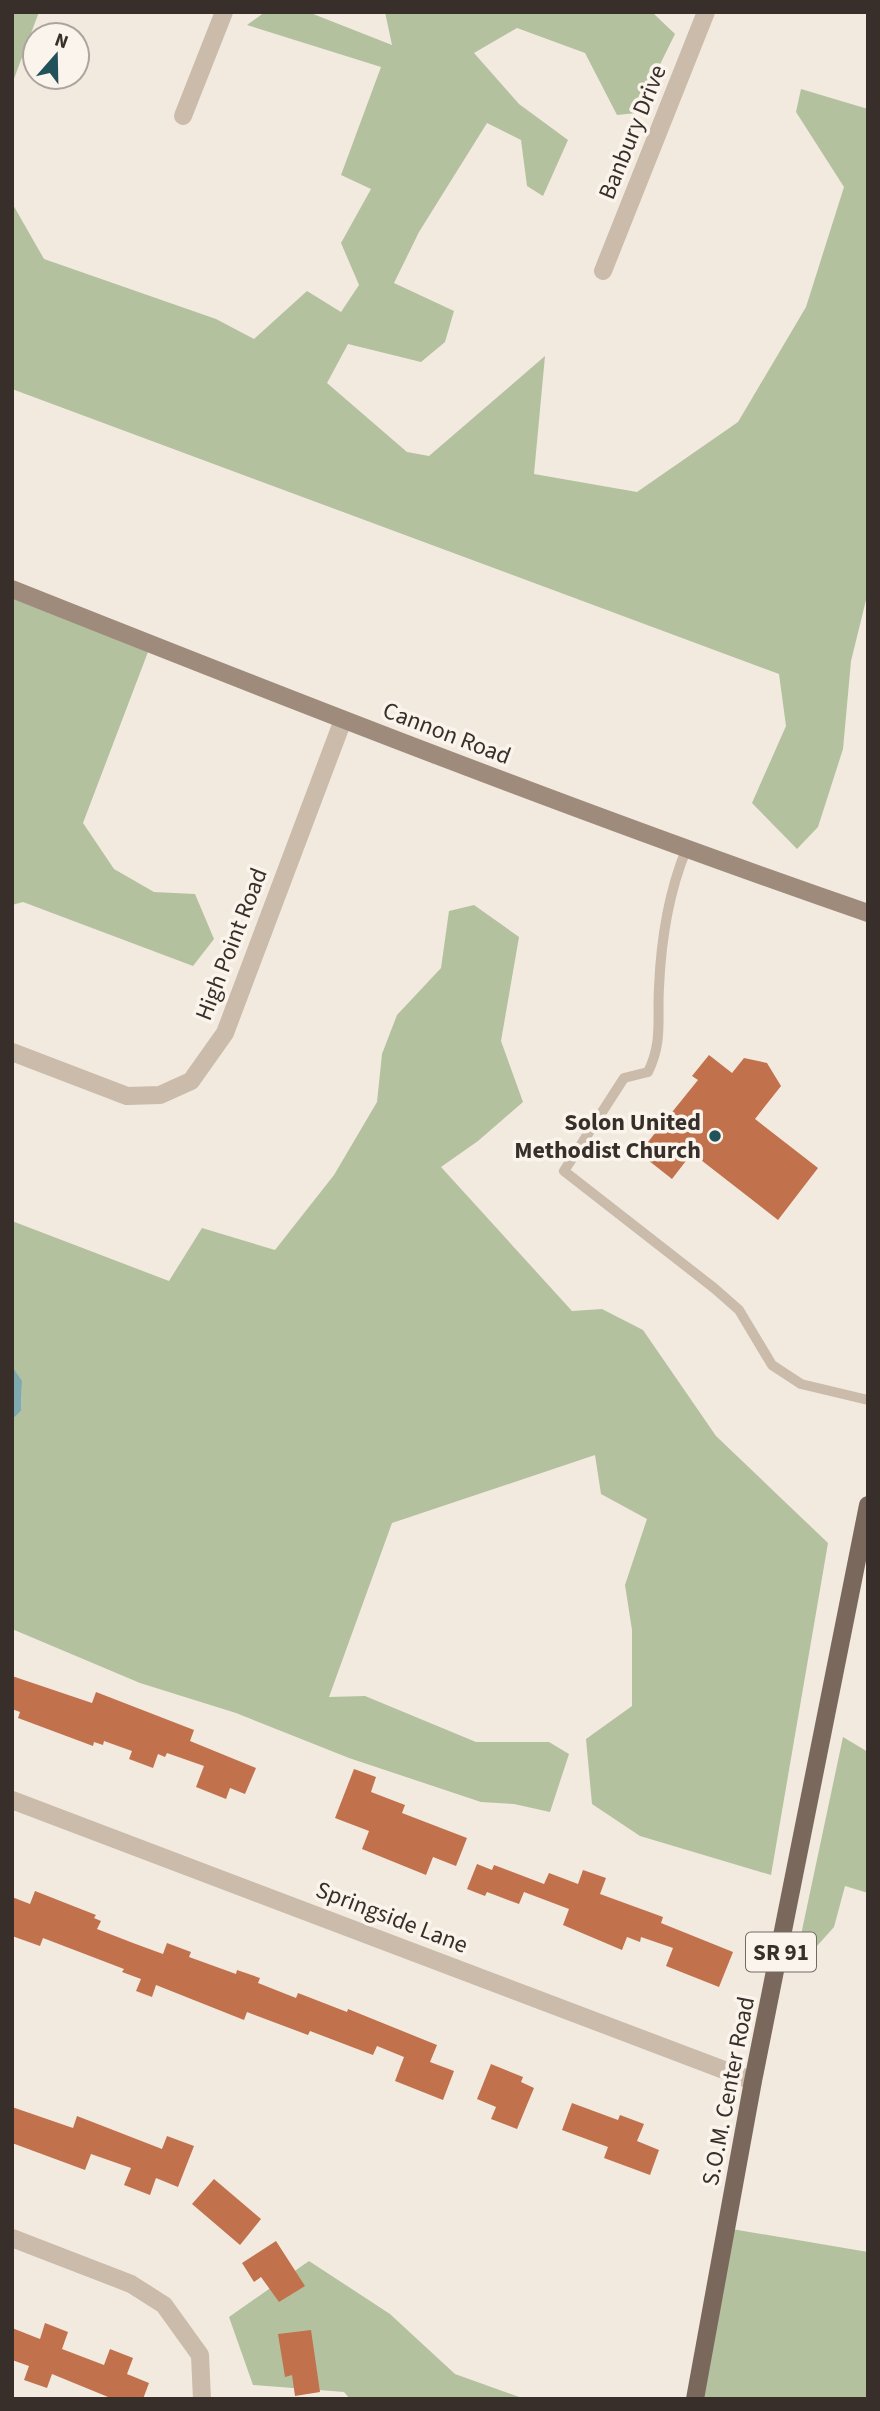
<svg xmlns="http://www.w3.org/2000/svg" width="880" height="2411" font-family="'Source Sans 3',sans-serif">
<rect width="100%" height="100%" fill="#f2eadf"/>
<!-- green -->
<g fill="#b4c19f">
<polygon points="12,12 39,12 12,84"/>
<polygon points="265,12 308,12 392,45 385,12 652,12 675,34 636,113 617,115 585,53 517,28 474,53 519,104 568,140 543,196 527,186 521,140 487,123 419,232 394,283 454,311 445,342 421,362 348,344 327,383 407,452 429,456 545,356 534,474 637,492 738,422 806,307 844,187 796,112 801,89 868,109 868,592 851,661 843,749 818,827 797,849 752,803 786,726 779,674 12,389 12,203 44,259 216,319 254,339 307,291 341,312 359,285 341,243 371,189 341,175 381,67 247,25"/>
<polygon points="12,597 151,644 83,823 114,869 154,892 195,894 214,939 193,966 23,902 12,905"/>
<polygon points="474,905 519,937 501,1041 523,1102 478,1141 441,1167 572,1311 602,1309 643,1330 716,1436 828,1543 771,1875 640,1836 592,1804 586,1739 632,1706 632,1630 625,1585 647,1519 601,1494 595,1455 392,1523 329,1697 365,1696 476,1742 549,1742 569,1754 550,1812 514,1804 481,1802 349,1758 236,1713 140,1683 12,1629 12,1420 21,1411 22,1382 12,1366 12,1221 169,1281 202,1228 275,1250 334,1175 377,1102 382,1054 397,1015 441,968 449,911"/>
<polygon points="843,1737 868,1752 868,1893 845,1886 834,1927 817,1946 801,1935"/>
<polygon points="726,2228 868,2252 868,2399 695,2399"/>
<polygon points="309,2261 390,2314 455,2374 525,2399 350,2399 344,2392 253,2385 229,2317"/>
</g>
<!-- water -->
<polygon fill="#7faaaf" points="12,1366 22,1381 21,1411 12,1420"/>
<!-- building -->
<g fill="#c2714d">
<polygon points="709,1055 732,1073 744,1058 767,1063 781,1086 755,1119 818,1168 778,1220 692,1153 672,1179 639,1153 698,1080 692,1076"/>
<polygon points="12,1676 92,1703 96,1692 194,1730 190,1741 256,1768 245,1794 230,1788 226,1799 196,1787 204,1766 167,1753 165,1757 158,1754 153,1768 129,1759 132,1751 104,1741 103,1745 94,1742 93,1746 18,1718 20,1712 12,1709"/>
<polygon points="354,1769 376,1777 371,1792 405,1805 402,1813 467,1838 456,1866 433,1857 426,1875 362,1849 369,1831 335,1818"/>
<polygon points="477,1864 492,1870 494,1865 544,1884 549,1873 578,1884 583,1870 606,1878 600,1894 663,1917 661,1923 733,1952 719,1987 666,1966 673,1948 641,1937 640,1942 627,1937 622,1950 563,1925 569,1909 524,1892 519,1904 487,1892 485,1896 467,1889"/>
<polygon points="35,1891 96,1915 94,1918 101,1921 97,1929 133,1943 163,1954 167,1943 191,1952 189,1957 236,1974 237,1970 260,1978 258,1983 296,1998 298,1993 347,2012 348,2009 437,2045 430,2062 454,2071 443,2100 395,2081 404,2057 377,2046 373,2055 310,2031 308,2035 247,2012 244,2020 156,1985 152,1997 136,1991 141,1979 122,1972 124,1969 43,1938 40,1946 12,1936 12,1897 30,1904"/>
<polygon points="491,2064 523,2077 521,2082 534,2088 517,2129 491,2119 496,2107 477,2099"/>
<polygon points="572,2103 618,2120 620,2115 644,2124 637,2141 659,2150 650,2175 604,2158 608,2147 562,2130"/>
<polygon points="12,2107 73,2128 77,2116 162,2149 167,2136 194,2146 178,2187 156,2178 150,2195 124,2185 131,2168 91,2154 85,2170 12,2143"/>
<polygon points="214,2179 261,2219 240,2245 192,2204"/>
<polygon points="276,2241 305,2286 279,2302 261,2277 254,2282 242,2263"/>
<polygon points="45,2323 68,2332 62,2349 104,2365 110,2349 133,2358 127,2374 149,2383 143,2399 113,2399 52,2374 47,2388 24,2380 29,2366 12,2360 12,2328 40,2339"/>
<polygon points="311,2330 320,2392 295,2396 292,2375 285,2377 278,2334"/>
</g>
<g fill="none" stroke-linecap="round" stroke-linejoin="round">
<!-- lane -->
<path stroke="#cabbab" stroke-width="10" d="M686,850C668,894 661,941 659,987C657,1019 663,1042 648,1072L624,1078L564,1171L714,1288L739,1310L772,1365L801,1384L868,1400"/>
<!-- street -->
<g stroke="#cabbab" stroke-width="18">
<polyline points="183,116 224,12"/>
<polyline points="603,271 706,12"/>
<polyline points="12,1052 127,1096 160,1095 191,1081 225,1033 343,720"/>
<polyline points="12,1800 753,2081"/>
<polyline points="12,2238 131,2284 164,2305 200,2355 202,2399"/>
</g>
<!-- secondary -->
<path stroke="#9e8b7c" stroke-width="18" d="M12,589C296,702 579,813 868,913"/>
<!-- primary -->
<polyline stroke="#7a685c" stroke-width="18" points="695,2399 753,2081 868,1505"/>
</g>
<!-- markers -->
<circle fill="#215259" stroke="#faf4ec" stroke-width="2.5" cx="715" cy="1136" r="7"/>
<g text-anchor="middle" stroke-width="7" stroke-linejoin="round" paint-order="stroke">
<!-- shield labels -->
<rect fill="#faf4ec" stroke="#726a64" stroke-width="2" x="746" y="1932.5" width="70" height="39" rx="5"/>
<g font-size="23" font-weight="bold" fill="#382f2a">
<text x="781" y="1960">SR 91</text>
</g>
<!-- street labels -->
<g font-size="24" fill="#382f2a" stroke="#faf4ec">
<text transform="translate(632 132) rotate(-68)" y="8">Banbury Drive</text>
<text transform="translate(447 733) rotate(21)" y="8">Cannon Road</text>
<text transform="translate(231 944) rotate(-69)" y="8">High Point Road</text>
<text transform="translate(392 1917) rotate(21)" y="8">Springside Lane</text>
<text transform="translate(728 2091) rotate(-79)" y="8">S.O.M. Center Road</text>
</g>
<!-- poi labels -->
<g font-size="24" font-weight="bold" fill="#382f2a" stroke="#faf4ec" text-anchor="end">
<text x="701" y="1130">Solon United<tspan x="701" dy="28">Methodist Church</tspan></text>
</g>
</g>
<!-- border -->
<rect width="880" height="2411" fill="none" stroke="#382f2a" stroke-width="28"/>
<!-- north arrow -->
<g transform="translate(56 56) rotate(20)"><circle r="33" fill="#faf4ec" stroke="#aca59e" stroke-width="2"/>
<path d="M0-5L12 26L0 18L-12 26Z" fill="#215259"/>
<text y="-10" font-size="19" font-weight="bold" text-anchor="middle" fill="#382f2a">N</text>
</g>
</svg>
